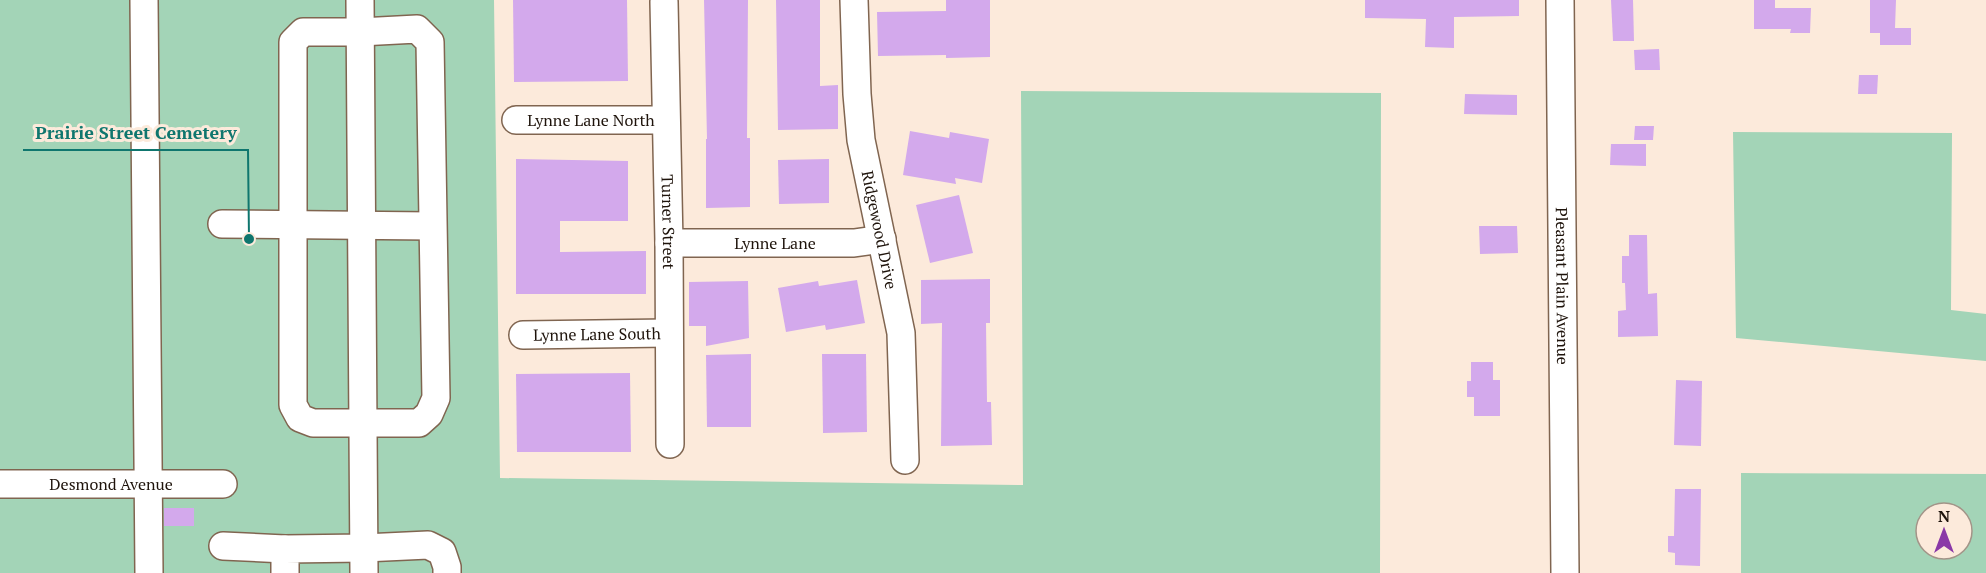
<svg xmlns="http://www.w3.org/2000/svg" width="1986" height="573" font-family="'PT Serif',serif">
<rect width="100%" height="100%" fill="#fceadb"/>
<!-- green -->
<g fill="#a3d4b7" fill-rule="evenodd">
<polygon points="0,0 494,0 500,478 1023,485 1021,91 1381,93 1380,573 0,573"/>
<polygon points="1733,132 1952,133 1951,310 1986,314 1986,361 1736,338"/>
<path d="M1741,473L1986,474V573H1741ZM1926,513H1962V549H1926Z"/>
</g>
<!-- building -->
<g fill="#d3a9ec">
<polygon points="513,0 627,0 628,81 514,82"/>
<polygon points="704,0 748,0 747,138 750,138 750,207 706,208 706,139 707,139"/>
<polygon points="776,0 820,0 820,86 838,85 838,129 778,130"/>
<polygon points="946,0 990,0 990,57 946,58 946,55 878,56 877,12 946,11"/>
<polygon points="1365,0 1519,0 1519,16 1454,17 1454,48 1425,47 1426,19 1365,18"/>
<polygon points="1611,0 1633,0 1634,41 1613,41"/>
<polygon points="1754,0 1775,0 1775,8 1811,8 1810,33 1790,33 1791,29 1754,29"/>
<polygon points="1870,0 1896,0 1895,28 1911,28 1911,45 1880,45 1880,33 1870,33"/>
<polygon points="1659,49 1660,70 1635,70 1634,50"/>
<polygon points="1859,75 1878,75 1877,94 1858,94"/>
<polygon points="1465,94 1517,95 1517,115 1464,114"/>
<polygon points="1635,126 1654,126 1653,140 1634,140"/>
<polygon points="910,131 949,138 950,132 989,139 982,183 955,178 956,184 903,175"/>
<polygon points="1611,144 1646,144 1646,166 1610,165"/>
<polygon points="516,159 628,161 628,221 560,221 560,252 646,251 646,294 516,294"/>
<polygon points="829,159 829,203 779,204 778,160"/>
<polygon points="959,195 973,253 930,263 916,205"/>
<polygon points="1479,226 1517,226 1518,253 1480,254"/>
<polygon points="1629,235 1647,235 1648,294 1657,293 1658,336 1618,337 1618,311 1626,310 1625,283 1622,283 1622,256 1629,256"/>
<polygon points="990,279 990,323 986,323 987,402 991,402 992,445 941,446 942,323 921,324 921,280"/>
<polygon points="857,280 865,323 826,330 825,325 786,332 778,288 818,281 819,286"/>
<polygon points="748,281 749,338 706,346 706,326 689,326 689,282"/>
<polygon points="751,354 751,427 707,427 706,355"/>
<polygon points="822,354 866,354 867,432 823,433"/>
<polygon points="1471,362 1493,362 1493,380 1500,380 1500,416 1474,416 1474,397 1467,397 1467,381 1471,381"/>
<polygon points="630,373 631,452 517,452 516,374"/>
<polygon points="1676,380 1702,381 1701,446 1674,445"/>
<polygon points="1675,489 1701,489 1700,566 1675,565 1675,553 1668,552 1668,536 1674,536"/>
<rect x="164" y="508" width="30" height="18"/>
</g>
<g fill="none" stroke-linecap="round" stroke-linejoin="round">
<defs>
<g id="minor">
<polyline points="144,0 149,573"/>
<polyline points="360,0 364,573"/>
<path id="s1" d="M854,0L857,94L861,140L901,333L905,460"/>
<path id="s2" d="M1560,0L1565,573"/>
<path id="s3" d="M664,2L669,243L670,444"/>
<polygon points="417,29 430,42 436,398 429,414 419,423 313,423 300,418 293,405 293,42 303,32 360,32"/>
<path id="s4" d="M516,120H665"/>
<polyline points="222,224 432,226"/>
<path id="s5" d="M669,243H854L882,239"/>
<path id="s6" d="M523,335L668,333"/>
<path id="s7" d="M0,484H223"/>
<polyline points="223,546 285,549"/>
<polyline points="285,573 285,549 364,548 428,545 442,552 447,567 447,573"/>
</g>
</defs>
<!-- minor casing -->
<use href="#minor" stroke="#806550" stroke-width="30"/>
<!-- minor -->
<use href="#minor" stroke="#fff" stroke-width="27"/>
</g>
<g text-anchor="middle" stroke-width="6" stroke-linejoin="round" paint-order="stroke">
<!-- street labels -->
<g font-size="16" fill="#1e130b" stroke="#fceadb">
<text dy="6" stroke="none"><textPath href="#s4" startOffset="75">Lynne Lane North</textPath></text>
<text dy="6" stroke="none"><textPath href="#s3" startOffset="220">Turner Street</textPath></text>
<text dy="6" stroke="none"><textPath href="#s1" startOffset="232">Ridgewood Drive</textPath></text>
<text dy="6" stroke="none"><textPath href="#s5" startOffset="106">Lynne Lane</textPath></text>
<text dy="6" stroke="none"><textPath href="#s2" startOffset="286">Pleasant Plain Avenue</textPath></text>
<text dy="6" stroke="none"><textPath href="#s6" startOffset="74">Lynne Lane South</textPath></text>
<text dy="6" stroke="none"><textPath href="#s7" startOffset="111">Desmond Avenue</textPath></text>
</g>
</g>
<!-- callouts -->
<path fill="none" stroke="#0f766e" stroke-width="2" d="M249 239L248 150H23"/>
<circle fill="#0f766e" stroke="#fceadb" stroke-width="2" cx="249" cy="239" r="6"/>
<g font-size="18" text-anchor="middle" font-weight="bold" fill="#0f766e" stroke="#fceadb" stroke-width="6" stroke-linejoin="round" paint-order="stroke">
<text x="136" y="139">Prairie Street Cemetery</text>
</g>
<!-- north arrow -->
<g transform="translate(1944 531)"><circle r="28" fill="#fceadb" stroke="#a39488" stroke-width="1.5"/>
<path d="M0-4.5L10 22L0 15L-10 22Z" fill="#8a38a7"/>
<text y="-9" font-size="16" font-weight="bold" text-anchor="middle" fill="#1e130b">N</text>
</g>
</svg>
